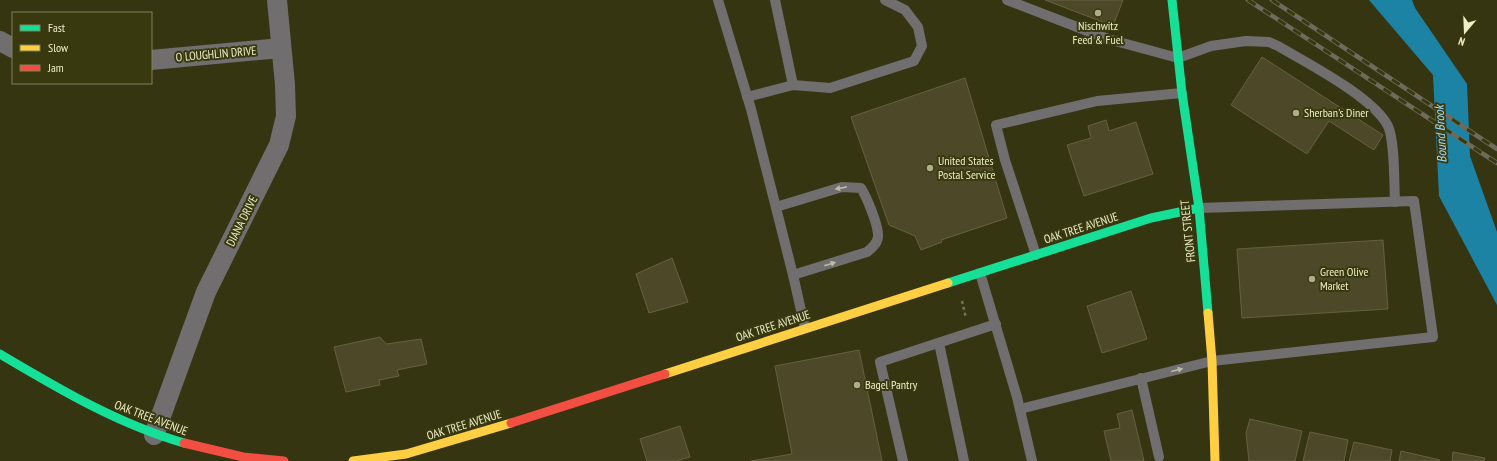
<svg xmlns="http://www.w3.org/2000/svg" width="1497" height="461" font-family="'PT Sans Narrow',sans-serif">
<rect width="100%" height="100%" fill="#363512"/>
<!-- water -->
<polygon fill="#1c83a5" points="1369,0 1412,0 1415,8 1467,84 1470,156 1497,232 1497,305 1439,196 1433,75"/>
<!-- building -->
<g fill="#4d4928" stroke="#666042">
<polygon points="1045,0 1123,0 1113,26"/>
<polygon points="1262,57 1383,135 1374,150 1329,121 1307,154 1231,105"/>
<polygon points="965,78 1007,218 941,240 942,242 921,250 915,236 889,225 851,117"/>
<polygon points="1106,120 1109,131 1136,122 1153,174 1084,196 1067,145 1091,138 1088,126"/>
<polygon points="1383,240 1388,309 1242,318 1237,249"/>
<polygon points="672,258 688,302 649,313 636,274"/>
<polygon points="1131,291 1147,339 1102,353 1087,306"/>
<polygon points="380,337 386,344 421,339 427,364 397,370 399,376 379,380 380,385 346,392 334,347"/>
<polygon points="859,350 882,461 751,461 792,454 775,366"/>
<polygon points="1132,410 1144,461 1111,461 1104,431 1120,428 1117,414"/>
<polygon points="1250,419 1302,431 1295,461 1249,461 1246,433"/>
<polygon points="680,426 690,457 676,461 647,461 640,439"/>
<polygon points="1310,432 1348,440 1344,461 1303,461"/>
<polygon points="1354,442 1392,450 1390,461 1349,461"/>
<polygon points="1401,451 1440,460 1439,461 1399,461"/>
<polygon points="1453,452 1485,458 1484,461 1452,461"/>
</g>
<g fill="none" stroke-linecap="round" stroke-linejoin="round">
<!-- path -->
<polyline stroke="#72716b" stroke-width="2.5" stroke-dasharray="3 3" stroke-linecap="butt" points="962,301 966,318"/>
<!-- lane -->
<g stroke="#706e6e" stroke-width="10">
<polyline points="718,0 751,109 793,275 805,328"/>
<polyline points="775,0 793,85"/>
<path d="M1007,0L1108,39L1178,58L1211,46L1246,41L1269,42L1278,46C1307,63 1373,97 1388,126C1395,141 1394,184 1395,202"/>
<polyline points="747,97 793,85 830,88 914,61 922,46 918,27 905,10 885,0"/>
<path d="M776,207L842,187L861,188C867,198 879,226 878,237C877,244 872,248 867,252L793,275"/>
<polyline points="1036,255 1005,160 996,125 1097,101 1182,93"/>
<polyline points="980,273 1017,397 1032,461"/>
<polyline points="939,343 964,461"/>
<polyline points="1141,378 1159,457"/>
<polyline points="1020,409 1212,361 1433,337 1414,201 1199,208"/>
<polyline points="903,461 880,362 996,324"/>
</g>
<!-- street -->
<g stroke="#706e6e" stroke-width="20">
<polyline points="0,41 13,48"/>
<polyline points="151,60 281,48"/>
<polyline points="154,435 206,292 279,145 286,116 285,85 277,0"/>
</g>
<!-- fast -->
<g stroke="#16e098" stroke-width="9">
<polyline points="1172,0 1182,93 1199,208 1208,313"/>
<polyline points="948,283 1151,218 1199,208"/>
<path d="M0,354C59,389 118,424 184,443"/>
</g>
<!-- slow -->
<g stroke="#ffcf43" stroke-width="9">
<polyline points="1208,313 1212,361 1215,461"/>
<polyline points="665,374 948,283"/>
<polyline points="353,461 406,454 511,423"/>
</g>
<!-- jam -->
<g stroke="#f24e42" stroke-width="9">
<polyline points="511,423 665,374"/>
<polyline points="184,443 243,457 284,461"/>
</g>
<defs>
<g id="rail">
<polyline points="1248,0 1497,163"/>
<polyline points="1272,0 1497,149"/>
</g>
</defs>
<!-- rail casing -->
<use href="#rail" stroke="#6c6b5d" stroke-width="4.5"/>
<!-- rail -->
<use href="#rail" stroke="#393910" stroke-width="3" stroke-dasharray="9" stroke-linecap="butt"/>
</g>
<!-- one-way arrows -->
<defs><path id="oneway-solid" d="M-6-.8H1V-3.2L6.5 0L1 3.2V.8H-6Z"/></defs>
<g fill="#bcbba5">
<use href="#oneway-solid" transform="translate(841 188) rotate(169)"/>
<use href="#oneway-solid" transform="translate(830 264) rotate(-18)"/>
<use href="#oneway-solid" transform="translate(1177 370) rotate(-14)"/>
</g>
<!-- markers -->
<g fill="#aeae89" stroke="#393910" stroke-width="1.5">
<circle cx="1098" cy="13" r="4"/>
<circle cx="1296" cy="113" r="4"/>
<circle cx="930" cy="168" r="4"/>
<circle cx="1312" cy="279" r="4"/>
<circle cx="857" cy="385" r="4"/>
</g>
<g text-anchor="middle" stroke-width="4" stroke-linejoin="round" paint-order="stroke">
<!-- poi labels -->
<g font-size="12" fill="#eeefc9" stroke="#393910" text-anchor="start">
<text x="1098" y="30" text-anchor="middle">Nischwitz<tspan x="1098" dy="14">Feed &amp; Fuel</tspan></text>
<text x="1304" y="117">Sherban's Diner</text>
<text x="938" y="165">United States<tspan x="938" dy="14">Postal Service</tspan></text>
<text x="1320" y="276">Green Olive<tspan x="1320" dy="14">Market</tspan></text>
<text x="865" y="389">Bagel Pantry</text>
</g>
<!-- street labels -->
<g font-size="12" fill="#eeefc9" stroke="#393910">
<text transform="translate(216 54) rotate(-5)" y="4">O LOUGHLIN DRIVE</text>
<text transform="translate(242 221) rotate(-63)" y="4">DIANA DRIVE</text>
<text transform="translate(1081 228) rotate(-18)" y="4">OAK TREE AVENUE</text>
<text transform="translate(1188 231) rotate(-96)" y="4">FRONT STREET</text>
<text transform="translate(773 326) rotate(-18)" y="4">OAK TREE AVENUE</text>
<text transform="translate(151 418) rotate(21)" y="4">OAK TREE AVENUE</text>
<text transform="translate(464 425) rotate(-17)" y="4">OAK TREE AVENUE</text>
</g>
<!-- water labels -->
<g font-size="13" font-style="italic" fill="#a5ddf7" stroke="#393910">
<text transform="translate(1440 134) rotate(-93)" y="5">Bound Brook</text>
</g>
</g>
<!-- legend -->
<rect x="12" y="12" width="140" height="72" fill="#393910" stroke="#81825a"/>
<rect x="20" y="25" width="20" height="6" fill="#16e098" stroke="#81825a"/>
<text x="48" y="32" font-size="12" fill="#eeefc9">Fast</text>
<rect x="20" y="45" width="20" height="6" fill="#ffcf43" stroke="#81825a"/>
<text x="48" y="52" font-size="12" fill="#eeefc9">Slow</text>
<rect x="20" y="65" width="20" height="6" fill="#f24e42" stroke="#81825a"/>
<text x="48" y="72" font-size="12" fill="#eeefc9">Jam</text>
<!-- north arrow -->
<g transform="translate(1465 32) rotate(199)" stroke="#393910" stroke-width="3" paint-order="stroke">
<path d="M0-3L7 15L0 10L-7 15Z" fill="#eeefc9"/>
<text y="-6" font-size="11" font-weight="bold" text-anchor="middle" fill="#eeefc9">N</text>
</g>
</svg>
